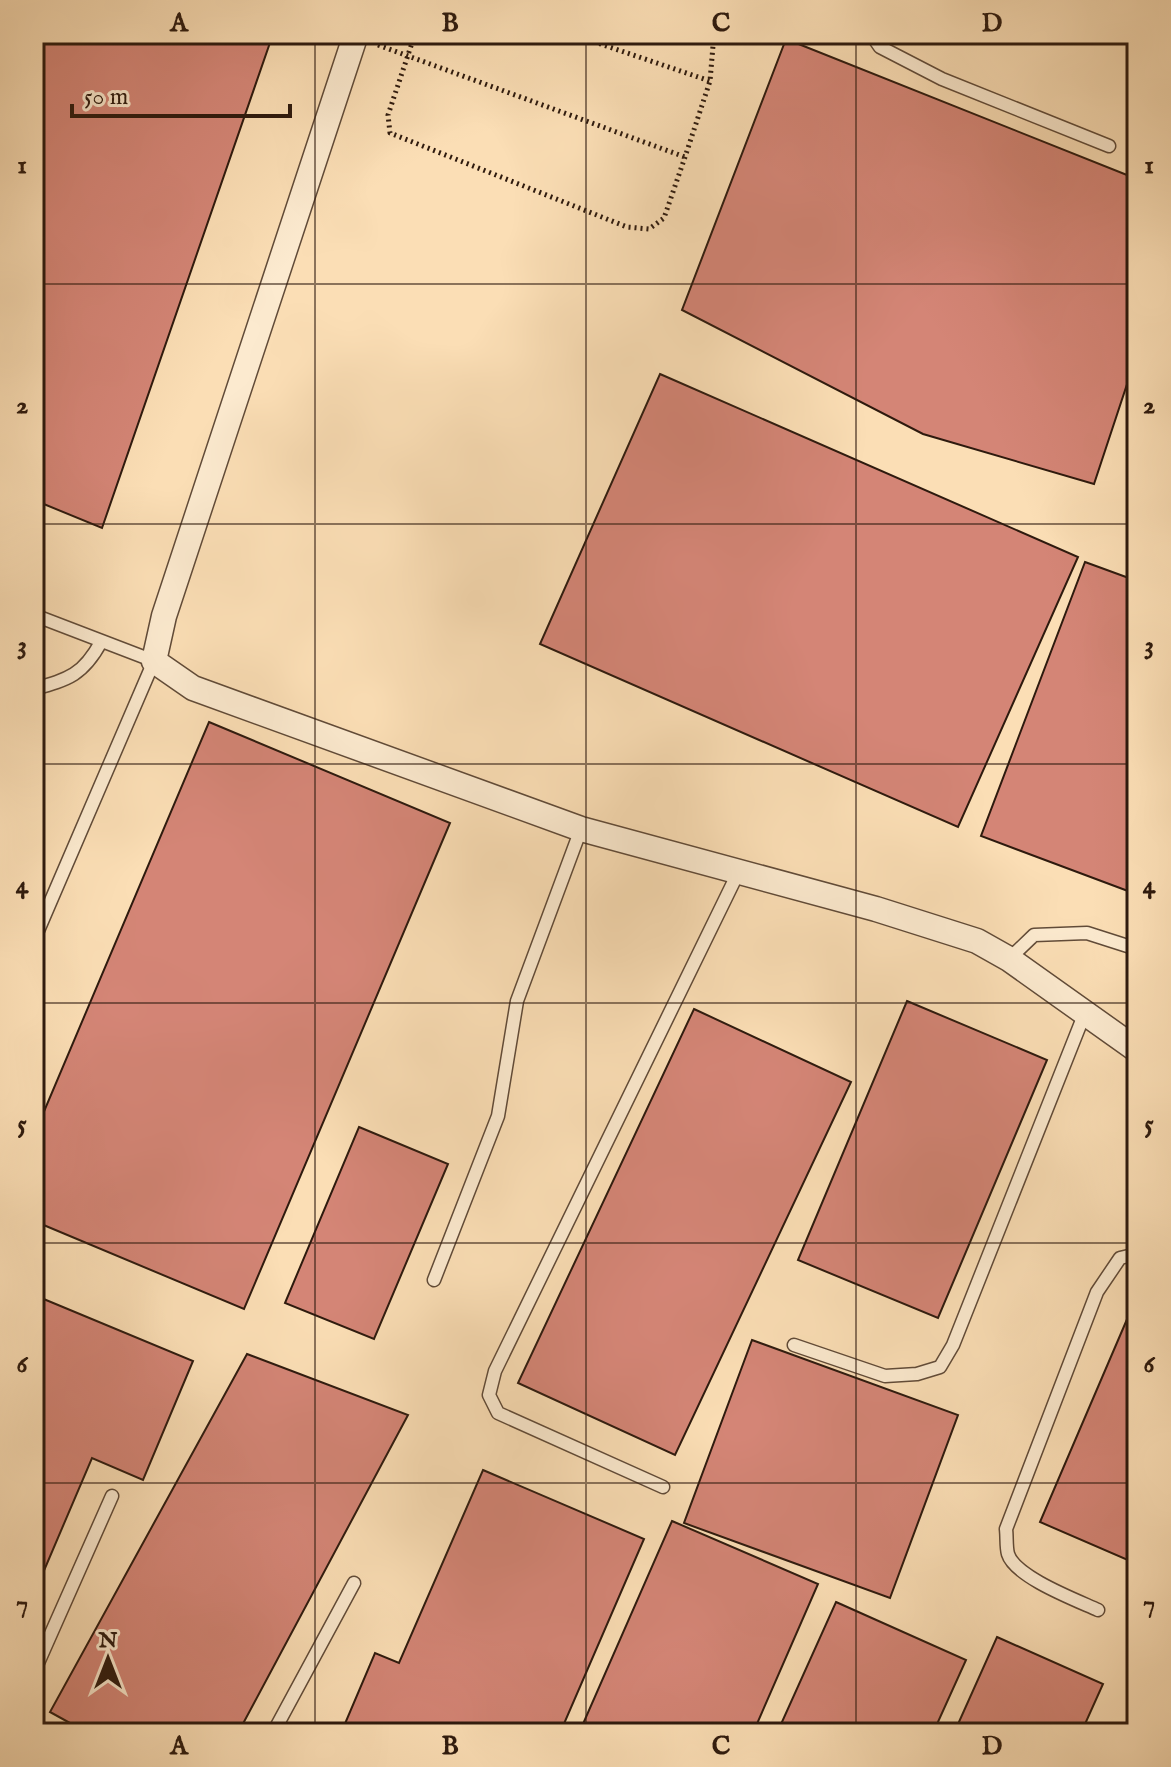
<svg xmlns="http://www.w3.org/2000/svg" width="1171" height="1767" font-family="'IM FELL English',serif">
<rect width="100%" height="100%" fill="#fbdeb5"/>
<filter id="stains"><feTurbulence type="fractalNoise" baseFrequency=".0025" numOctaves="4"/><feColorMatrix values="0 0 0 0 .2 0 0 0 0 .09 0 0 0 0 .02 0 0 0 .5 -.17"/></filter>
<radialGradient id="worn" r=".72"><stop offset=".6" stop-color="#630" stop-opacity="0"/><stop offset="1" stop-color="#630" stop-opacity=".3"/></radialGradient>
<!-- building -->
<g fill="#d48576" stroke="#2e1a0e" stroke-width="2">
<polygon points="34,34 273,34 102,528 34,500"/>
<polygon points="786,39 1137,179 1137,354 1094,484 923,434 682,310"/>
<polygon points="660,374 1078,557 958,827 540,644"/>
<polygon points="1085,562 1137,581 1136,894 981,836"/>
<polygon points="209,722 450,823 244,1309 34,1221 34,1135"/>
<polygon points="907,1001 1047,1060 938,1318 798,1260"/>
<polygon points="694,1009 851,1082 675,1455 518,1383"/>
<polygon points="359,1127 448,1164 374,1339 285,1303"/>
<polygon points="34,1295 193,1361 143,1480 92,1458 34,1594"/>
<polygon points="1137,1296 1137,1564 1040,1522"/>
<polygon points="752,1340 958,1415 890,1598 684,1523"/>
<polygon points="247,1354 408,1415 238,1733 88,1733 50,1712"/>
<polygon points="483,1470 644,1539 560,1733 341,1733 375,1653 399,1663"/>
<polygon points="672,1521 818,1584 753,1733 579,1733"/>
<polygon points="836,1602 966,1660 933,1733 777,1733"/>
<polygon points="997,1637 1103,1684 1081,1733 954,1733"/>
</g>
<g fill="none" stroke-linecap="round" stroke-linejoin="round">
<defs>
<g id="service">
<polyline points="871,34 880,47 942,79 1109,146"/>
<polyline points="34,615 154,661 34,940"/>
<path d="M34,689C69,679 83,675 101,642"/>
<polyline points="1009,959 1034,935 1087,933 1137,949"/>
<polyline points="434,1280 498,1116 517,1001 581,829"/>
<polyline points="794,1345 885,1376 917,1374 940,1367 953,1345 1084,1015"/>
<polyline points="663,1487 498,1413 489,1395 495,1371 738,873"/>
<path d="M1098,1610C1076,1600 1015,1577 1008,1554C1006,1547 1007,1537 1006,1529L1097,1292L1120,1258L1137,1254"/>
<polyline points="34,1672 112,1496"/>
<polyline points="273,1733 354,1583"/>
</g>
<polyline id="minor" points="356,34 164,616 154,661 193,688 581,829 876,909 977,941 1009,959 1137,1050"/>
</defs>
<!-- service casing -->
<use href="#service" stroke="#614b38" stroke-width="15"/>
<!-- minor casing -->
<use href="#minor" stroke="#614b38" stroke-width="27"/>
<!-- path -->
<g stroke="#2e1a0e" stroke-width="5" stroke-dasharray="2 4" stroke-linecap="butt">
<polyline points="415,34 388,115 390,133 627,227 649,229 664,218 685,157 710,81 714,34"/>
<polyline points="571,34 710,81"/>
<polyline points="378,45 685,157"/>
</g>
<!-- service -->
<use href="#service" stroke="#fceacf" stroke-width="12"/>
<!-- minor -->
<use href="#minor" stroke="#fceacf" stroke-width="24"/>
</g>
<!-- grid -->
<path fill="none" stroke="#2e1a0e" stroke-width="2" stroke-opacity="0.55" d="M315,34V1733M586,34V1733M856,34V1733M34,284H1137M34,524H1137M34,764H1137M34,1003H1137M34,1243H1137M34,1483H1137"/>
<!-- margin -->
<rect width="1171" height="1767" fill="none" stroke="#fbdeb5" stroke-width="88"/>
<!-- north arrow -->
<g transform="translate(108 1659)" stroke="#fceacf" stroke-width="6" paint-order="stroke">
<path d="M0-6L14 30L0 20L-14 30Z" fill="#2e1a0e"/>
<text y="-12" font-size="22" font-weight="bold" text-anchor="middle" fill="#2e1a0e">N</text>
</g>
<!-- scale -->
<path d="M72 104v12h218v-12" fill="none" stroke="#2e1a0e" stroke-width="4"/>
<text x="84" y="104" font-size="24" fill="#2e1a0e" stroke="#fceacf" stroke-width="6" paint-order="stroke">50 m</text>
<rect x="44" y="44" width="1083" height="1679" fill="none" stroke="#2e1a0e" stroke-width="3"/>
<g font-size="26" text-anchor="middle" font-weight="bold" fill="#2e1a0e">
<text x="179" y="31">A</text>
<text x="450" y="31">B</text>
<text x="721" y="31">C</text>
<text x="992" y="31">D</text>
<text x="22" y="173">1</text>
<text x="1149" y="173">1</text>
<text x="22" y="413">2</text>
<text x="1149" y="413">2</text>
<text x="22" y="653">3</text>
<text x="1149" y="653">3</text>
<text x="22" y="893">4</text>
<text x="1149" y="893">4</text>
<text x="22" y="1132">5</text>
<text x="1149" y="1132">5</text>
<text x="22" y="1372">6</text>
<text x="1149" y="1372">6</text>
<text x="22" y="1612">7</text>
<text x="1149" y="1612">7</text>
<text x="179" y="1754">A</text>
<text x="450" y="1754">B</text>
<text x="721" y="1754">C</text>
<text x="992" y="1754">D</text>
</g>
<rect width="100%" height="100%" filter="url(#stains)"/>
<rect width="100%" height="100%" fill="url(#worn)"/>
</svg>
